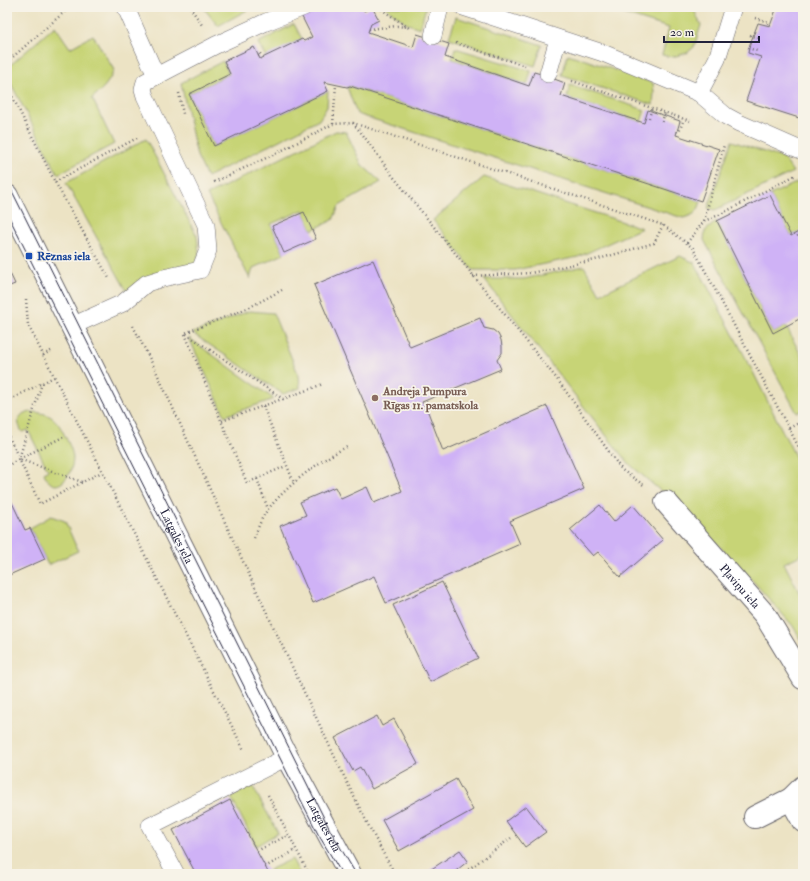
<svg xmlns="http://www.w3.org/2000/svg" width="810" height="881" font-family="'IM FELL Double Pica',serif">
<rect width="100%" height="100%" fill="#f7f3e8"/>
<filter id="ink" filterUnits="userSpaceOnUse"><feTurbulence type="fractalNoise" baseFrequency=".025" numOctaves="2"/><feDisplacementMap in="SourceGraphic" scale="8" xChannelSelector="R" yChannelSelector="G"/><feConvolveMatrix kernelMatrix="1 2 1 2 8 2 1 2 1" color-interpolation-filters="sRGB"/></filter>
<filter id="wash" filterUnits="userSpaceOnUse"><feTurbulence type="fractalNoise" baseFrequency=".012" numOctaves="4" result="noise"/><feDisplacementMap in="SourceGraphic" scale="16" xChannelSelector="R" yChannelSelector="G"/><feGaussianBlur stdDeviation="0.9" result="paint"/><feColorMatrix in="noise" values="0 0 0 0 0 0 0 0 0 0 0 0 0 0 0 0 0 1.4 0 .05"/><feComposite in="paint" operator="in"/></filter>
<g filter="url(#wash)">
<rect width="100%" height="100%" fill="#ece3c4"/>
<!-- green -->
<g fill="#c7d476" stroke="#747b58">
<polygon points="203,7 251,7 251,8 218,26"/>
<polygon points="385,7 426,7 420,28 408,24"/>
<polygon points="601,7 689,7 695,12 701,25 694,47 687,53 672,57 662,55 669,28"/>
<polygon points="456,17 542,45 535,66 449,38"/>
<polygon points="294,24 302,39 266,57 258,43"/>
<path d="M55,26L70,48L93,35L114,70C109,83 102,90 92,98L114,144L58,174L7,76V68Z"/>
<polygon points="455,48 531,71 527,85 452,59"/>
<polygon points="568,54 653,83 654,92 653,105 562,75"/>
<polygon points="223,61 229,74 189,94 214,146 328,91 327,107 319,120 207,177 197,156 181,83"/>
<polygon points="570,85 645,110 641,122 567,98"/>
<path d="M350,86L701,201C698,212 695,215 683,218L357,114L347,87Z"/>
<polygon points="336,131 346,132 362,165 381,182 339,206 333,220 312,230 303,210 271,224 284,254 253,268 250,279 207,195"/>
<polygon points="146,139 197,236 199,253 196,267 128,293 66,183"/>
<polygon points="732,141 782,158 787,163 793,172 715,210 708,208"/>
<polygon points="484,177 642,228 578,257 515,270 473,270 433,220"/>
<polygon points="798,182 803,191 803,230 791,236 770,195"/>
<polygon points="717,221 773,333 786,326 803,359 803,410 797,413 704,240 705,231"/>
<polygon points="680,256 695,263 749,364 803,472 803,554 784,563 803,600 803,644 793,626 752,580 693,519 627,462 484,279 524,279 584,266 600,294"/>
<polygon points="249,311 273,313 299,376 300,388 283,394 195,335 193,333"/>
<polygon points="189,338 274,399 225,416"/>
<path d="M33,412C50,413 57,419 64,434C68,442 72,449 73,458C73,477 54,499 44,473L48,470L28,430L22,432C18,424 16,419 24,413Z"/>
<polygon points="51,516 65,521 78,551 48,565 30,528"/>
<polygon points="252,785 278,833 256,846 231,797"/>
<polygon points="292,859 300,874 271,874 269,870"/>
</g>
<g id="blocks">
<!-- building -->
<g fill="#cfb2f6">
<polygon points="297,7 362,7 364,11 372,7 379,20 371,24 368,32 413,47 417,34 449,44 445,57 529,86 534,72 541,74 565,83 561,96 641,122 644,123 648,110 680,121 676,135 719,149 701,201 350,86 347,87 324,82 328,91 214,146 189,94 230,74 224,61 254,47 260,59 302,39 304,41 312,37"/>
<polygon points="777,7 803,7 803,106 799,118 746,101 761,57 748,53 750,44 758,23 770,26"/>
<polygon points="770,195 791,236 802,230 803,232 803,317 773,333 717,221"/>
<polygon points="304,212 316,239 284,253 272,226"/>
<polygon points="373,260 410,347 480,318 484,328 493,330 498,334 501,340 502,346 502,353 497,360 501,369 422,402 428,412 443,451 547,406 584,489 510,521 520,544 386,603 374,576 313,603 280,526 306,515 300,502 335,487 341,499 367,487 374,503 402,491 314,285"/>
<polygon points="7,267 15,284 7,287"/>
<polygon points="7,492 25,530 30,528 45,559 7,576"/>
<polygon points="600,505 614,522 633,505 663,540 620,577 598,552 593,556 570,530"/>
<polygon points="442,582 478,658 430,682 393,605"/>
<polygon points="377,716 382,726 394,719 418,764 372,789 360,767 353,771 335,738"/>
<polygon points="456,779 473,810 399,851 382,820"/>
<polygon points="230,800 254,846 269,874 196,874 173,830"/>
<polygon points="526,806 546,832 525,847 506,821"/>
<polygon points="460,850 468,861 452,874 424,874"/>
</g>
</g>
</g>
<g filter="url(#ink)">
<use href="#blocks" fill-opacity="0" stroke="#69666b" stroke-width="1"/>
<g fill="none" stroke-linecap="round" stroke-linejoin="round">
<defs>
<g id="lane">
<polyline points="463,7 603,53 699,93 726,116 739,123 803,151"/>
<polyline points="126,8 156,76"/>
<polyline points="433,36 440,7"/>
<polyline points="548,74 558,39"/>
<polyline points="699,93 717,59 733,7"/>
<polyline points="72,326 123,303 147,283 163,278 200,270 208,250 206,225 145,96 143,89 145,82 216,45 266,22 304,7"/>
<polyline points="176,874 150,826 287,757"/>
</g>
<g id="street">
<path id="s1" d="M666,502L765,615L803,678"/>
<polyline points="791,799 803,821"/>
<polyline points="755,817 791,799 803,787"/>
</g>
<g id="secondary">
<path id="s2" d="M7,196L287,757L350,874"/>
</g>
</defs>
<!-- lane casing -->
<use href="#lane" stroke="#69666b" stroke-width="18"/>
<!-- street casing -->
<use href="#street" stroke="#69666b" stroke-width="24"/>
<!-- secondary casing -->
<use href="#secondary" stroke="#69666b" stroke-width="24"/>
<!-- path -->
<g stroke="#69666b" stroke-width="2.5" stroke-dasharray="1 3" stroke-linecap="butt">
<polyline points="190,7 202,25"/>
<polyline points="378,7 409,28"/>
<polyline points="755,18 769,22 767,26"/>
<polyline points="369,29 397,26 407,27"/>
<polyline points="750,35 761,39"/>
<polyline points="456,43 525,66"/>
<polyline points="748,48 757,51"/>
<polyline points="258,56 261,55 259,52"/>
<polyline points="7,62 70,7"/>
<polyline points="572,81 690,121"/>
<polyline points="7,86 55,182 110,280"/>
<polyline points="179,93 183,114"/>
<polyline points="649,118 652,108"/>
<polyline points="662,122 665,112"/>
<polyline points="353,123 363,135 392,175 557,379 622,470 645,486"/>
<polyline points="333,124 336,85"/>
<polyline points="677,131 679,132 684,119"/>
<polyline points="55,182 137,138"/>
<polyline points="214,182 275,154 333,124 353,123 663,225 693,248 803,455"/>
<polyline points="704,221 719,215 796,175"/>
<polyline points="797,236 803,233"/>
<polyline points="687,243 704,221 724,145"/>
<polyline points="473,276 530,273 595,260 654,243 663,225"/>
<polyline points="282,290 250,307 185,333 283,399 323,384"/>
<polyline points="26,299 28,325 244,750"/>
<path d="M133,326L155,369C205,478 254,587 306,696C334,755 362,817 395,874"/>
<polyline points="185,334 247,483 286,466"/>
<polyline points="43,355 53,350"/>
<polyline points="42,383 19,459 65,436"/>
<polyline points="7,401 54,377"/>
<polyline points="263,406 294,483"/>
<polyline points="222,421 282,399"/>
<polyline points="789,428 803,421"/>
<polyline points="7,433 40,504 102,472"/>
<polyline points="7,466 19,459 82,482"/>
<polyline points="257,479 268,509"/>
<path d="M254,538C258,528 262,516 269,508C288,485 322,458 349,446"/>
<polyline points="268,795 309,874"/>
<polyline points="257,851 288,835"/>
<polyline points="265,867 296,850"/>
<polyline points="462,874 511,838"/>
</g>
<!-- lane -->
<use href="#lane" stroke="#fff" stroke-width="17"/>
<!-- street -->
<use href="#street" stroke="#fff" stroke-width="22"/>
<!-- secondary -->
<use href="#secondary" stroke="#fff" stroke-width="22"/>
<!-- tram -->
<g stroke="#22223b" stroke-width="1">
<polyline points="7,181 330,830 356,874"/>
<polyline points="7,213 318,834 342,874"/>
</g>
</g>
</g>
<!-- markers -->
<rect fill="#1a4fb4" stroke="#f7f3e8" stroke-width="1.5" x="25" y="252" width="8" height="8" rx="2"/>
<circle fill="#8d6e63" stroke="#f7f3e8" stroke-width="1.5" cx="375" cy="398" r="4"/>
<g text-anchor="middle" stroke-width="3.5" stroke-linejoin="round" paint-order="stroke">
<!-- transit labels -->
<g font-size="12" font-weight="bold" fill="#164399" stroke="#f7f3e8" text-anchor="start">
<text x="37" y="260">Rēznas iela</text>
</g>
<!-- education labels -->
<g font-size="12" font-weight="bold" fill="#785e54" stroke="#f7f3e8" text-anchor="start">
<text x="383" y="395">Andreja Pumpura<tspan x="383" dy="14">Rīgas 11. pamatskola</tspan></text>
</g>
<!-- street labels -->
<g font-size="12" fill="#22223b" stroke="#f7f3e8">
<text dy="4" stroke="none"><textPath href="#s2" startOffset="380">Latgales iela</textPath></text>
<text dy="4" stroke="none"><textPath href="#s1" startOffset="112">Pļaviņu iela</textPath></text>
<text dy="4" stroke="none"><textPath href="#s2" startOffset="704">Latgales iela</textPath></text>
</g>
</g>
<!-- margin -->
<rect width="810" height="881" fill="none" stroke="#f7f3e8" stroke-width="24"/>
<!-- scale -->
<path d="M664 36v6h95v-6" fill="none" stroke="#22223b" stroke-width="2"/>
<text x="670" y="36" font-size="12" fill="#22223b" stroke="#f7f3e8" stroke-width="3" paint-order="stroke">20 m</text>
</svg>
